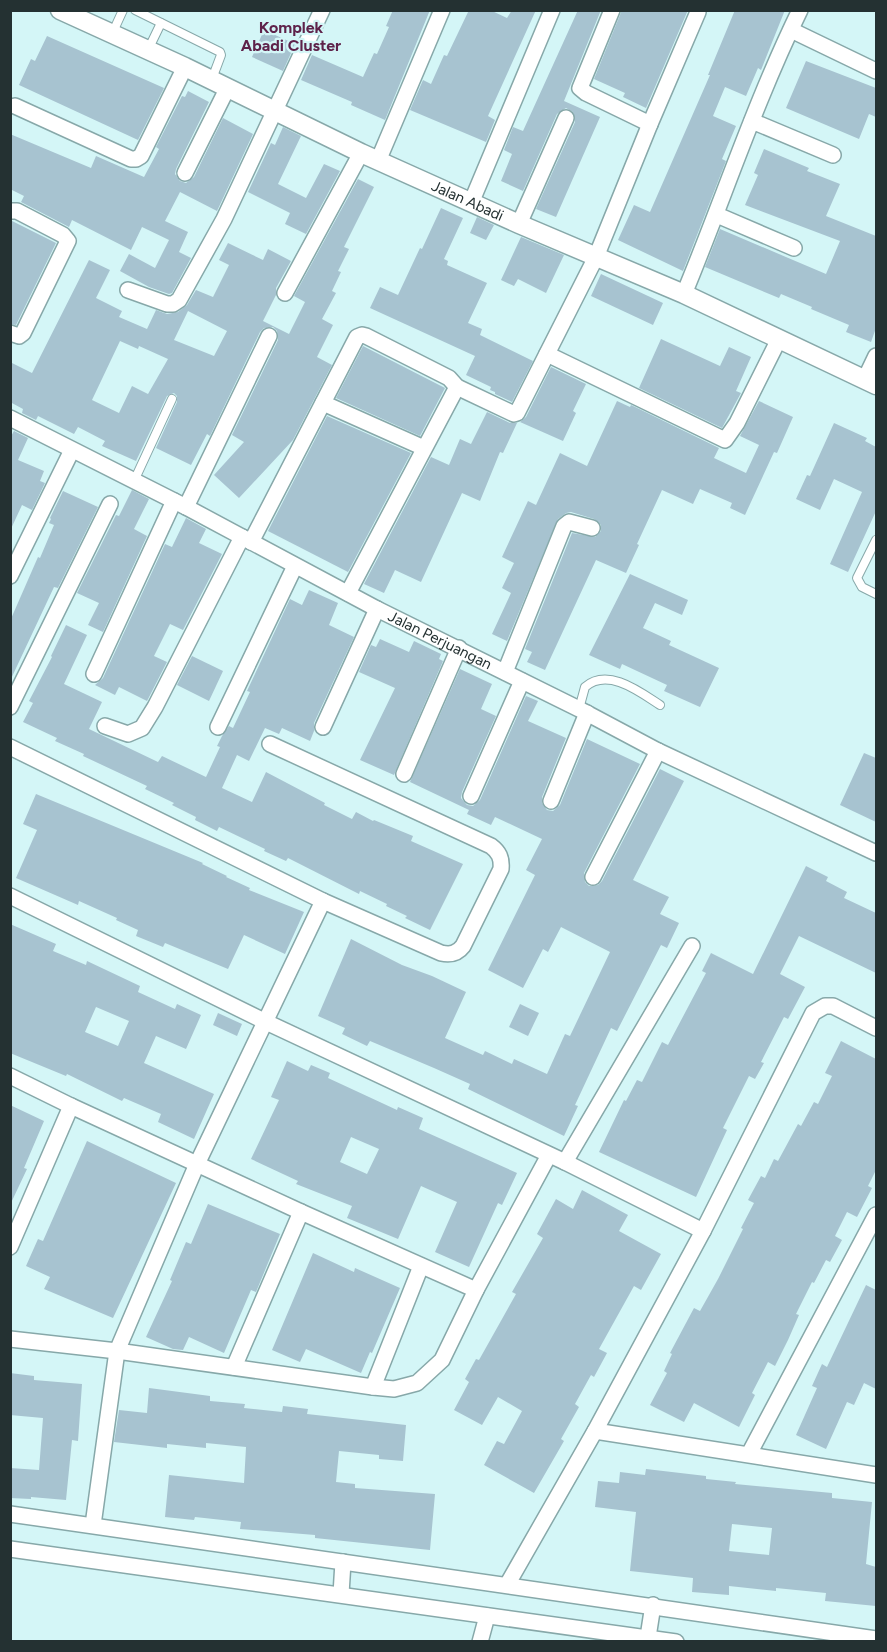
<svg xmlns="http://www.w3.org/2000/svg" width="887" height="1652" font-family="Figtree,sans-serif">
<rect width="100%" height="100%" fill="#d4f6f7"/>
<!-- building -->
<g fill="#a7c3d0" fill-rule="evenodd">
<polygon points="393,10 430,10 385,120 351,105 352,102 301,80 312,55 363,77 374,53 377,54 389,27 386,26"/>
<polygon points="469,10 490,10 507,18 512,10 536,10 488,116 495,120 486,142 410,110 423,80 431,84 444,55 447,56"/>
<polygon points="578,10 601,10 564,101 600,117 556,217 536,209 575,122 573,112 566,108 557,114 523,191 501,181 512,154 504,150 513,127 523,131"/>
<polygon points="622,10 688,10 646,108 623,97 625,93 594,79"/>
<polygon points="735,10 785,10 761,70 758,68 746,96 725,87 713,116 736,126 722,159 726,161 683,271 618,240 634,205 650,212 710,75 708,75"/>
<polygon points="264,30 295,44 283,71 252,57"/>
<polygon points="47,36 164,88 138,140 19,85 31,59 35,61"/>
<polygon points="806,61 876,88 876,117 869,114 859,139 786,108"/>
<polygon points="188,91 209,102 176,169 175,174 180,181 186,183 194,177 223,118 253,134 217,211 180,192 165,221 188,232 179,252 191,258 172,293 169,294 149,287 120,271 129,254 155,268 169,240 142,227 131,250 72,220 69,227 21,202 24,196 10,189 10,134 91,168 96,156 144,177 159,149 156,147 182,96 185,97"/>
<polygon points="283,127 301,136 278,184 306,198 324,164 340,171 306,234 285,224 290,213 248,192 271,143 275,145"/>
<polygon points="764,149 809,168 807,171 840,184 826,216 876,236 876,328 871,342 846,332 849,325 811,309 812,307 781,294 779,298 705,267 720,229 826,274 840,241 745,205 758,175 754,173"/>
<path d="M358,179L374,187L344,247L349,249L338,271L341,272L332,291L336,293L322,319L333,325L317,357L332,365L293,440L239,498L214,475L244,442L232,435L278,340L277,331L273,327L264,328L260,332L210,436L207,434L191,465L156,448L177,402V396L174,393L167,396L136,461L102,446L105,441L78,427L74,434L38,416L36,420L22,413L23,409L10,402V362L32,373L89,260L110,270L96,298L122,311L119,317L147,329L156,310L167,314L178,312L187,305L196,290L213,297L229,265L219,260L228,243L263,260L268,249L291,261L276,288V295L263,321L289,334L305,302L294,296ZM188,311L227,331L214,356L174,340ZM120,341L138,349L139,346L168,359L148,394L132,386L119,413L92,400Z"/>
<polygon points="441,208 463,218 444,259 448,261 447,265 487,283 468,323 482,329 480,335 533,361 512,402 495,394 495,392 490,390 491,387 466,375 475,356 370,308 380,287 398,295 420,248 422,249"/>
<polygon points="477,217 494,225 486,240 470,233"/>
<polygon points="12,221 56,243 16,325 10,324"/>
<polygon points="521,237 564,255 546,293 518,279 514,286 501,280"/>
<polygon points="601,274 663,303 653,325 591,296"/>
<polygon points="661,339 720,366 729,347 751,357 736,391 741,393 722,428 639,388"/>
<polygon points="363,346 445,388 420,436 336,398"/>
<polygon points="551,367 586,384 573,411 576,413 563,441 520,422 526,417"/>
<polygon points="617,401 630,407 631,405 719,448 714,458 746,473 759,445 740,436 759,401 793,417 777,453 774,452 745,515 730,508 732,503 700,489 693,504 662,490 637,544 639,545 626,573 596,560 545,670 527,662 532,652 525,649 572,533 595,537 601,531 601,525 594,519 571,512 566,513 558,519 507,641 492,634 511,593 502,588 514,563 502,557 528,501 536,505 560,453 587,466"/>
<polygon points="487,412 510,423 517,423 503,453 500,452 480,501 462,493 421,582 395,570 384,593 364,584 431,457 449,465 460,439 471,444"/>
<polygon points="327,416 411,453 348,572 268,531"/>
<polygon points="834,423 867,438 865,441 876,447 876,511 848,572 830,564 862,492 834,479 820,510 796,499 807,475 810,476"/>
<polygon points="14,431 28,438 18,460 44,471 40,481 45,483 32,510 22,505 10,531 10,438"/>
<polygon points="132,490 149,499 134,529 147,536 103,632 88,625 99,603 77,593 116,515 119,516"/>
<polygon points="63,491 98,507 58,588 54,587 10,681 10,621 38,557 40,558 54,525 49,523 51,519 50,518"/>
<polygon points="186,518 206,529 199,543 222,554 183,630 170,624 154,656 167,662 147,701 119,687 115,695 95,685 103,678 165,544 172,547"/>
<polygon points="630,574 688,600 682,615 655,603 643,628 671,641 669,645 719,668 700,707 664,691 667,685 622,664 620,669 589,655"/>
<polygon points="309,590 338,603 329,625 354,637 314,723 314,731 310,741 282,728 279,734 265,728 249,761 237,755 222,788 252,802 266,772 325,803 324,805 352,819 356,812 373,821 374,820 413,836 411,841 463,864 430,930 405,918 407,916 386,906 387,904 360,891 359,894 288,858 286,861 264,851 265,849 219,827 217,831 195,820 196,817 172,805 174,803 145,789 147,786 83,756 84,754 55,741 57,738 23,722 33,703 29,701 52,657 51,656 66,625 87,635 64,684 102,702 89,729 158,762 162,756 206,777 220,747 217,746 222,736 229,726 233,728 250,692 247,691 290,599 302,605"/>
<polygon points="380,639 409,652 414,641 441,654 439,659 443,661 394,775 360,760 395,688 359,672 371,645 376,647"/>
<polygon points="192,656 223,671 209,701 177,685"/>
<polygon points="460,669 492,684 481,709 496,716 462,792 461,798 467,805 473,806 480,800 526,696 538,701 528,721 566,738 542,797 542,803 547,810 553,811 560,805 587,739 640,764 584,873 585,882 589,886 598,885 602,881 660,769 684,781 633,880 669,897 660,914 679,923 667,948 661,945 617,1031 611,1028 575,1105 578,1106 564,1136 468,1089 470,1084 434,1068 370,1041 367,1046 342,1034 345,1028 318,1016 351,939 402,965 432,976 466,992 445,1038 483,1055 485,1051 512,1064 514,1059 547,1074 565,1034 570,1036 610,952 561,927 548,952 543,949 523,988 488,970 535,875 526,870 542,839 495,817 491,825 467,814 469,810 410,782"/>
<polygon points="864,753 876,758 876,822 840,805"/>
<polygon points="36,794 203,863 202,864 227,876 226,877 250,888 249,890 304,912 285,954 244,935 228,969 165,943 163,947 136,936 138,930 116,920 117,918 79,901 78,905 16,878 37,830 23,824"/>
<polygon points="806,866 828,877 826,881 847,892 844,898 876,913 876,973 799,936 780,974 805,987 788,1019 784,1017 761,1062 764,1063 755,1079 749,1076 723,1128 727,1130 696,1197 599,1152 624,1100 626,1101 637,1080 642,1082 662,1042 668,1045 706,973 702,971 711,953 753,974"/>
<path d="M10,924L56,944L53,951L86,965L87,961L140,986L138,992L175,1009L177,1004L201,1015L186,1049L156,1036L144,1063L214,1094L194,1139L158,1122L161,1114L124,1098L122,1101L67,1074L66,1076L10,1053ZM96,1007L129,1021L118,1046L85,1032Z"/>
<polygon points="520,1004 539,1013 528,1036 509,1027"/>
<polygon points="218,1013 242,1024 237,1036 213,1025"/>
<polygon points="841,1041 876,1059 876,1170 868,1186 872,1188 857,1217 847,1212 835,1236 842,1240 830,1262 826,1260 814,1283 812,1282 796,1314 799,1315 788,1340 775,1366 768,1362 752,1393 755,1395 739,1427 694,1403 684,1422 650,1405 667,1373 664,1371 672,1354 670,1353 694,1308 700,1311 718,1279 743,1229 741,1228 754,1203 748,1200 761,1176 765,1178 774,1159 778,1161 798,1124 801,1126 814,1102 818,1104 832,1076 825,1073"/>
<path d="M287,1061L308,1071L311,1065L330,1073L328,1078L369,1097L397,1110L398,1107L423,1118L419,1129L517,1173L502,1205L498,1203L469,1267L435,1252L457,1202L421,1186L398,1239L347,1218L352,1206L296,1184L298,1181L251,1159L279,1100L271,1097ZM351,1137L379,1149L367,1174L340,1162Z"/>
<polygon points="10,1105 44,1121 24,1168 27,1169 10,1205"/>
<polygon points="87,1141 176,1183 113,1318 44,1289 50,1277 26,1266 38,1239 43,1241"/>
<polygon points="582,1190 628,1215 619,1231 661,1254 641,1290 634,1286 599,1349 607,1353 594,1377 591,1375 575,1404 579,1407 561,1439 564,1441 534,1493 484,1465 497,1441 504,1444 522,1411 498,1397 482,1425 454,1410 469,1382 465,1379 476,1359 479,1360 516,1294 512,1292 543,1238 537,1234 556,1199 573,1209"/>
<polygon points="208,1204 280,1234 256,1292 251,1290 224,1353 189,1337 183,1350 173,1349 146,1337 172,1281 170,1280 186,1242 191,1244"/>
<polygon points="313,1253 354,1272 355,1268 400,1288 372,1353 370,1352 361,1373 306,1349 300,1362 272,1350"/>
<polygon points="866,1285 876,1290 876,1389 864,1383 854,1405 847,1402 826,1449 796,1435 817,1388 812,1386 822,1364 827,1367"/>
<polygon points="10,1373 34,1376 34,1380 82,1384 78,1441 72,1440 66,1500 31,1497 31,1499 10,1498 10,1468 39,1470 43,1418 10,1415"/>
<polygon points="149,1388 210,1396 210,1401 245,1404 244,1408 282,1412 283,1406 308,1409 307,1414 406,1425 403,1461 379,1459 379,1455 339,1451 336,1482 355,1484 355,1488 435,1494 430,1550 315,1538 315,1535 240,1529 241,1522 195,1517 194,1520 165,1517 169,1475 244,1483 246,1447 206,1443 206,1448 167,1444 167,1448 114,1442 119,1410 147,1413"/>
<path d="M646,1469L706,1476V1479L736,1482L735,1484L832,1493V1498L872,1502L866,1564L876,1567V1606L825,1601L826,1593L776,1588V1591L729,1586V1595L692,1592L693,1578L630,1571L636,1512L595,1507L598,1481L619,1483L620,1472L645,1475ZM732,1524L772,1528L769,1555L729,1551Z"/>
</g>
<g fill="none" stroke-linecap="round" stroke-linejoin="round">
<defs>
<g id="service">
<polyline points="135,10 220,52 221,55 212,79"/>
<polyline points="112,34 123,10"/>
<polyline points="148,50 161,23"/>
<polyline points="134,481 172,399"/>
<polyline points="876,540 857,578 862,587 876,594"/>
<path d="M579,709L585,687C608,667 640,692 660,705"/>
</g>
<g id="minor">
<polyline points="612,10 580,88 586,93 650,124"/>
<polyline points="791,30 876,71"/>
<polyline points="15,106 131,159 136,159 141,156 185,67"/>
<polyline points="752,121 833,155"/>
<polyline points="378,161 442,10"/>
<polyline points="185,173 227,89"/>
<polyline points="471,203 552,10"/>
<polyline points="10,211 17,211 63,235 68,241 23,333 19,336 10,333"/>
<polyline points="717,215 794,248"/>
<polyline points="519,224 566,118"/>
<polyline points="128,290 167,304 173,304 179,300 224,219 322,10"/>
<polyline points="285,293 361,153"/>
<path d="M684,294C723,200 755,102 800,10"/>
<polyline points="547,354 725,440 737,423 779,339"/>
<polyline points="865,379 876,356"/>
<polyline points="323,403 424,448"/>
<path id="s1" d="M10,418L186,507L377,609L579,709L658,751L876,853"/>
<polyline points="186,507 269,336"/>
<polyline points="251,542 357,337 362,335 366,336 449,378 457,387 514,414 517,413 596,257 650,124 698,12"/>
<polyline points="10,576 72,450"/>
<polyline points="348,593 457,387"/>
<polyline points="505,672 564,526 569,522 592,528"/>
<polyline points="94,674 174,501"/>
<polyline points="10,707 110,504"/>
<polyline points="105,726 128,734 142,728 155,707 242,537"/>
<polyline points="218,727 295,566"/>
<polyline points="323,727 377,609"/>
<path d="M10,747L323,901L441,953C450,955 457,954 463,946L501,869C502,858 499,852 491,846L270,744"/>
<polyline points="404,774 459,648"/>
<polyline points="471,796 522,681"/>
<polyline points="551,801 587,713"/>
<polyline points="593,877 658,751"/>
<polyline points="10,896 266,1022 565,1162 703,1231"/>
<polyline points="10,1076 71,1106 301,1212"/>
<polyline points="565,1162 692,946"/>
<polyline points="10,1247 71,1106"/>
<polyline points="10,1339 117,1351 373,1387 394,1389 417,1383 442,1360 476,1290 549,1155"/>
<polyline points="234,1367 301,1212 476,1290"/>
<polyline points="373,1387 421,1266"/>
<polyline points="595,1431 876,1475"/>
<polyline points="749,1454 876,1215"/>
<polyline points="10,1514 876,1639"/>
<polyline points="93,1525 117,1351 197,1164 323,901"/>
<polyline points="10,1549 676,1642"/>
<polyline points="507,1585 595,1431 703,1231 813,1013 825,1006 833,1006 876,1028"/>
<polyline points="341,1594 343,1562"/>
<polyline points="648,1637 653,1605"/>
<polyline points="480,1642 487,1616"/>
</g>
<g id="tertiary">
<path id="s2" d="M60,10L185,67L361,153L519,224L684,294L876,385"/>
</g>
</defs>
<!-- service casing -->
<use href="#service" stroke="#87a8a9" stroke-width="10"/>
<!-- minor casing -->
<use href="#minor" stroke="#87a8a9" stroke-width="18"/>
<!-- tertiary casing -->
<use href="#tertiary" stroke="#87a8a9" stroke-width="21"/>
<!-- service -->
<use href="#service" stroke="#fff" stroke-width="8"/>
<!-- minor -->
<use href="#minor" stroke="#fff" stroke-width="15"/>
<!-- tertiary -->
<use href="#tertiary" stroke="#fff" stroke-width="18"/>
</g>
<g text-anchor="middle" stroke-width="4.5" stroke-linejoin="round" paint-order="stroke">
<!-- street labels -->
<g font-size="15" fill="#243132" stroke="#d4f6f7">
<text dy="5" stroke="none"><textPath href="#s2" startOffset="450">Jalan Abadi</textPath></text>
<text dy="5" stroke="none"><textPath href="#s1" startOffset="484">Jalan Perjuangan</textPath></text>
</g>
<!-- neighbourhood labels -->
<g font-size="16" font-weight="bold" fill="#5e224a" stroke="#d4f6f7">
<text x="291" y="33">Komplek<tspan x="291" dy="18">Abadi Cluster</tspan></text>
</g>
</g>
<!-- border -->
<rect width="887" height="1652" fill="none" stroke="#243132" stroke-width="24"/>
</svg>
